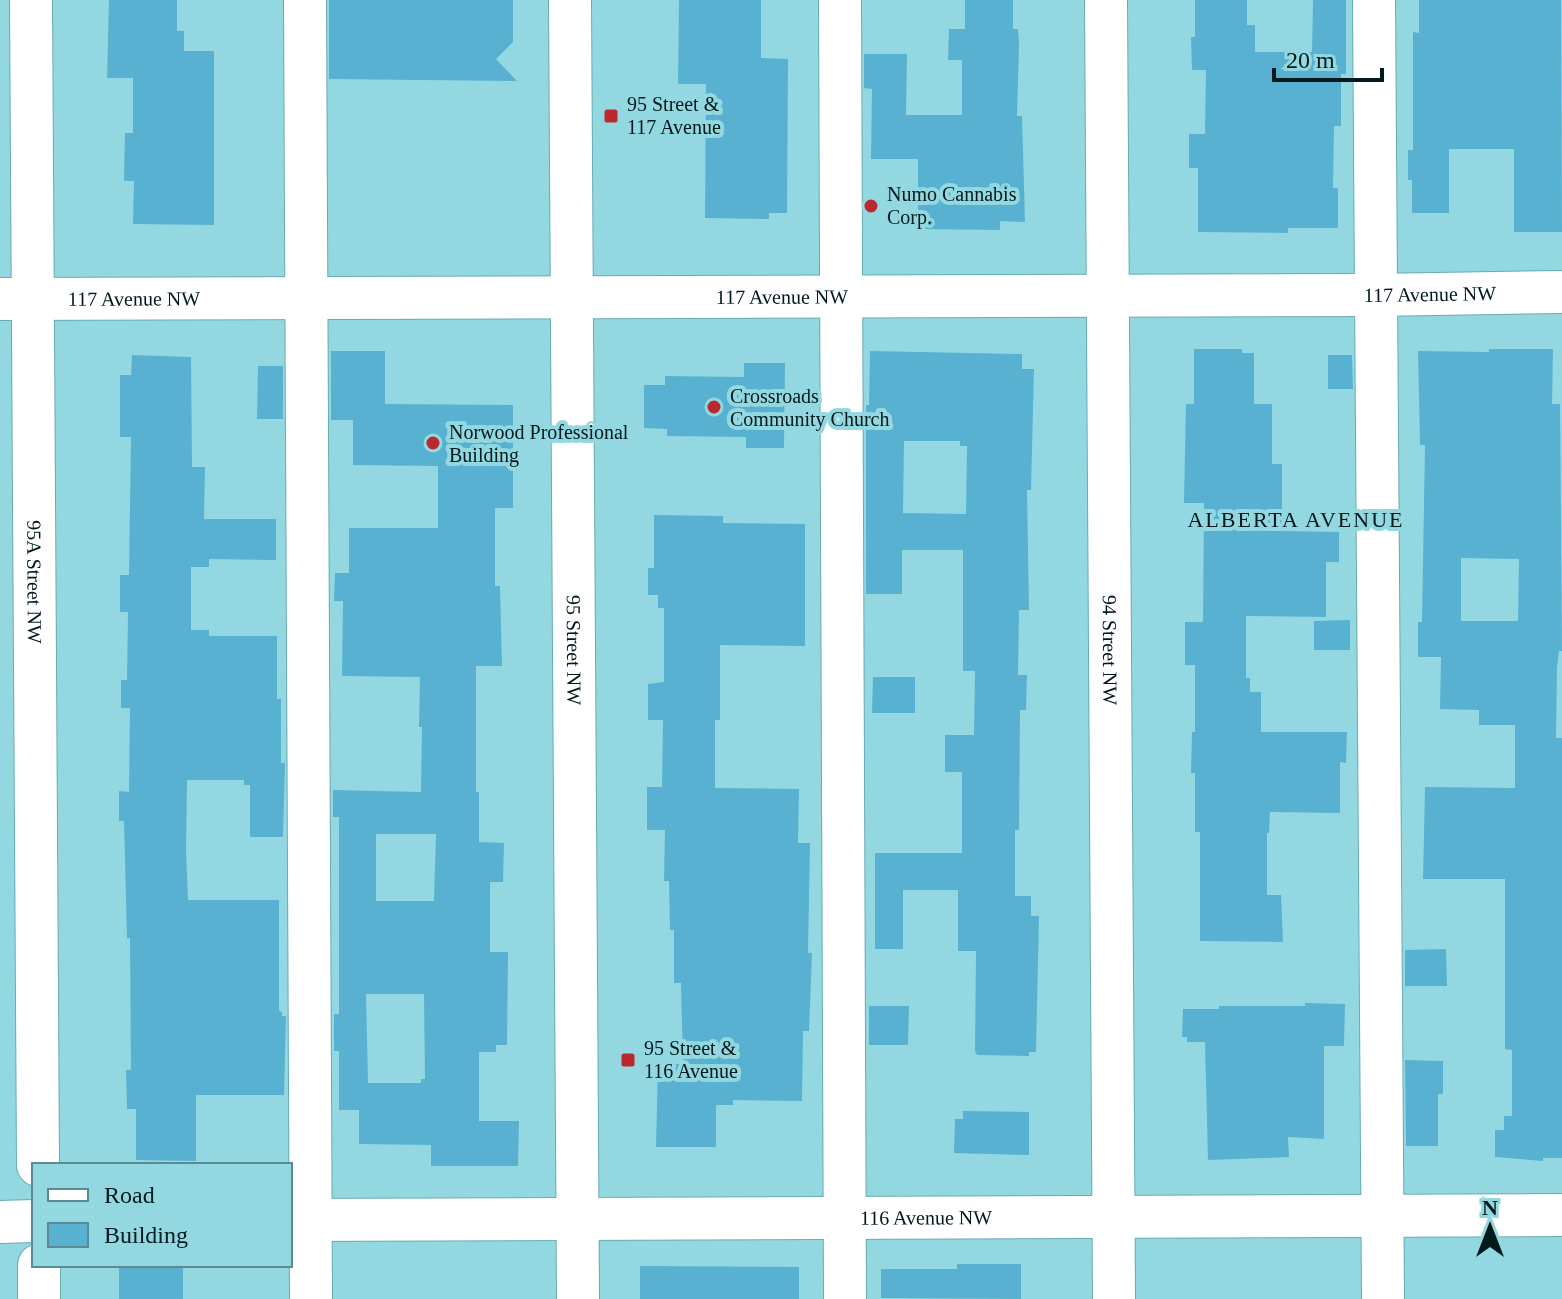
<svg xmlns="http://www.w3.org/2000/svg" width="1562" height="1299" font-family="'Times New Roman',serif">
<rect width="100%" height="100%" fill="#93d8e0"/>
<!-- building -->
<g fill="#59b1d1" fill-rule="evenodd">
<polygon points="109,0 177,0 177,31 184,31 184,51 214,51 214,225 133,224 134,181 124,181 125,133 133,133 133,78 107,78"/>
<polygon points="329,0 513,0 513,42 496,59 517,81 329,79"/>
<polygon points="679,0 761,0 761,58 788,59 787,213 769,213 769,219 705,218 706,84 678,84"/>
<polygon points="965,0 1013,0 1013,29 1018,29 1019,44 1017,116 1022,116 1025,222 1000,221 1000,230 918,229 918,159 871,159 872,89 864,88 864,54 907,54 906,115 962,115 962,60 948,60 949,29 965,29"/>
<polygon points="1195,0 1247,0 1247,25 1255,25 1255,52 1312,52 1313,0 1346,0 1346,74 1341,74 1341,126 1334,126 1333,188 1338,188 1338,228 1288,228 1288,233 1198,232 1198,168 1189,168 1189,134 1205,134 1206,70 1192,70 1191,37 1195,37"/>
<polygon points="1419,0 1561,0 1562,232 1514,232 1514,149 1449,149 1449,213 1412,213 1412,180 1408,180 1408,150 1413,150 1413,32 1419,33"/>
<polygon points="1194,349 1242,349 1242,353 1254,353 1254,404 1272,404 1272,464 1282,464 1282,531 1339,532 1339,562 1326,562 1326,617 1246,616 1246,678 1250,678 1250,692 1261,692 1261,732 1347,732 1346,763 1340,762 1340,813 1270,812 1269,833 1267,833 1267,895 1281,895 1283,942 1200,941 1200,832 1195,832 1195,773 1191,773 1192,732 1195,732 1195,665 1185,665 1185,622 1203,622 1204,503 1184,503 1186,404 1194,404"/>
<path d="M1489,349H1553L1552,404H1560L1562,651H1559L1557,668L1556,738H1562V1158H1543V1161L1495,1157V1130H1504V1116H1512V1050L1505,1049V879H1423L1425,787L1515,788V725H1479V710L1440,709L1441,657H1418V622H1422L1425,445H1420L1418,351L1489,352ZM1461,558L1519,559L1518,621H1461Z"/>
<path d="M331,351H385V404L513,405V508H495V586H500L502,666H476V792H479V842L504,843L503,882H490V952H508L507,1045H496V1052H479V1121H519L518,1166H431V1145L359,1144V1110H339V1051H334V1014H339V817H333V790L421,792L422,727H419L420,677L342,676L343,601H334L335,573H349V528H438V466L353,465V420H331ZM376,834H436L434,901H376ZM366,994H424L425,1079H421V1083H368Z"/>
<path d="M870,351L1022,354V369H1034L1031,490H1027L1029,610H1019L1018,675H1027L1026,710H1020L1019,830H1015V896H1031V916H1039L1036,1052H1029V1056L977,1055L975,1051L976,951H958V890H903V949H875V853H962V772H945V735H974L975,671H963V550H902V594H866V405H869ZM904,441H960V446H967L966,514L903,513Z"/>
<polygon points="132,355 191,357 192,467 205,467 204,519 276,519 276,560 209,559 209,567 191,567 191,630 209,630 209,636 277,636 277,699 281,699 281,763 285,763 283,837 250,837 250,785 244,785 244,780 187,780 186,849 188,900 279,900 279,1011 282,1012 282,1016 286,1016 284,1095 196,1095 196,1161 136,1160 136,1109 127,1109 126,1070 131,1070 130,938 127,938 124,821 119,821 119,791 129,792 130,708 121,708 121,680 127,680 128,612 120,612 120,575 129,575 131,437 120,437 120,375 131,375"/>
<polygon points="1328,355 1352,355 1353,389 1328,389"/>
<polygon points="744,363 785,363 784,448 746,448 746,437 667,436 667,429 644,428 644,385 665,385 665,376 744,377"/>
<polygon points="258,366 283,366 283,419 257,419"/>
<polygon points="654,515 723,516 723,523 805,524 805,646 720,645 720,720 715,720 715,788 799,789 798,843 810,843 808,953 812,953 809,1031 803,1031 802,1101 733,1100 733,1105 716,1105 716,1147 656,1147 658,1064 683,1064 681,983 674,983 674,930 670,930 669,881 664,881 665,830 647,830 647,787 662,787 663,720 648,720 648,684 664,682 664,608 658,608 658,595 648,595 648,568 654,568"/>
<polygon points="1350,620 1350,650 1314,650 1314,621"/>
<polygon points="873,677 915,677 915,713 872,713"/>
<polygon points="1446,949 1447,986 1405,986 1405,950"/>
<polygon points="1305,1003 1345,1004 1344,1046 1324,1046 1324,1139 1288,1137 1289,1157 1208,1160 1205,1042 1187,1042 1187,1037 1182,1037 1183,1009 1219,1009 1219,1006 1305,1006"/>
<polygon points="869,1006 909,1006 908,1045 869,1045"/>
<polygon points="1405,1060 1443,1061 1443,1094 1438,1094 1438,1146 1406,1146"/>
<polygon points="963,1111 1029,1112 1029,1155 954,1153 955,1119 963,1119"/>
<polygon points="957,1264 1021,1264 1021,1299 881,1298 881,1269 957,1269"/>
<polygon points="640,1266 799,1267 799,1299 640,1299"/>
<rect x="119" y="1268" width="64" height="31"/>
</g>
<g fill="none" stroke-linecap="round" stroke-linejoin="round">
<defs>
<g id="minor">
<path id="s1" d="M31,0L38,1165"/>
<polyline points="305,0 311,1299"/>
<path id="s2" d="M570,0L578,1299"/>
<polyline points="840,0 845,1299"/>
<path id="s3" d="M1106,0L1114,1299"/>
<polyline points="1374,0 1383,1299"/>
<path id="s4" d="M0,299L1374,295L1562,292"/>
<path id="s5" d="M290,1220L1562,1215"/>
<polyline points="0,1222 34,1221"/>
<polyline points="39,1265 39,1299"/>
</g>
</defs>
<!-- minor casing -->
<use href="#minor" stroke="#67abb3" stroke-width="44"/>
<!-- minor -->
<use href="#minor" stroke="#fff" stroke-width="42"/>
</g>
<!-- markers -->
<g fill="#b9292d" stroke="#93d8e0" stroke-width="3">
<rect x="603" y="108" width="16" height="16" rx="4"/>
<circle cx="871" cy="206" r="8"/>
<circle cx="714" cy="407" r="8"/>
<circle cx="433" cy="443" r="8"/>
<rect x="620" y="1052" width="16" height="16" rx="4"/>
</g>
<g text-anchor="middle" stroke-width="8" stroke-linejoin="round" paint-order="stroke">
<!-- poi labels -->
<g font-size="20" fill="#00191c" stroke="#93d8e0" text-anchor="start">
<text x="627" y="111">95 Street &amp;<tspan x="627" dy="23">117 Avenue</tspan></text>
<text x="887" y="201">Numo Cannabis<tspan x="887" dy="23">Corp.</tspan></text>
<text x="730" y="403">Crossroads<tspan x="730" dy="23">Community Church</tspan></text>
<text x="449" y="439">Norwood Professional<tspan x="449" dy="23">Building</tspan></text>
<text x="644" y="1055">95 Street &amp;<tspan x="644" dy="23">116 Avenue</tspan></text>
</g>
<!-- street labels -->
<g font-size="20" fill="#00191c" stroke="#93d8e0">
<text dy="7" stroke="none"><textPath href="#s4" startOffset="1430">117 Avenue NW</textPath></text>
<text dy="7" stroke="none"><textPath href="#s4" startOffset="782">117 Avenue NW</textPath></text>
<text dy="7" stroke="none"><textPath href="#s4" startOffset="134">117 Avenue NW</textPath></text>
<text dy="7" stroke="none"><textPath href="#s1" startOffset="582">95A Street NW</textPath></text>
<text dy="7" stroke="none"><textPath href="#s3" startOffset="650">94 Street NW</textPath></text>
<text dy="7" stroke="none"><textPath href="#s2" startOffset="650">95 Street NW</textPath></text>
<text dy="7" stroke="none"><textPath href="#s5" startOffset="636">116 Avenue NW</textPath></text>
</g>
<!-- neighbourhood labels -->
<g font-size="22" letter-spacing="2" fill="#00191c" stroke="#93d8e0">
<text x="1296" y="527">ALBERTA AVENUE</text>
</g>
</g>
<!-- legend -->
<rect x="32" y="1163" width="260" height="104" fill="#93d8e0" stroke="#588c92" stroke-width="2"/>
<rect x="48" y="1189" width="40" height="12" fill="#ffffff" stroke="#588c92" stroke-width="2"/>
<text x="104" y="1203" font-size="24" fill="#00191c">Road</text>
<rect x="48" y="1223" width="40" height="24" fill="#59b1d1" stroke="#588c92" stroke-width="2"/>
<text x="104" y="1243" font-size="24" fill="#00191c">Building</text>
<!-- north arrow -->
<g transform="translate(1490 1227)" stroke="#93d8e0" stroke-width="6" paint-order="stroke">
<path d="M0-6L14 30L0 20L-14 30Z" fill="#00191c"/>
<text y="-12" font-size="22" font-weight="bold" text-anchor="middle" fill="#00191c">N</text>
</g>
<!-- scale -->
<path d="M1274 68v12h108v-12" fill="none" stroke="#00191c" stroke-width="4"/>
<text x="1286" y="68" font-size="24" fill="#00191c" stroke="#93d8e0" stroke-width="6" paint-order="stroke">20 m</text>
</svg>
